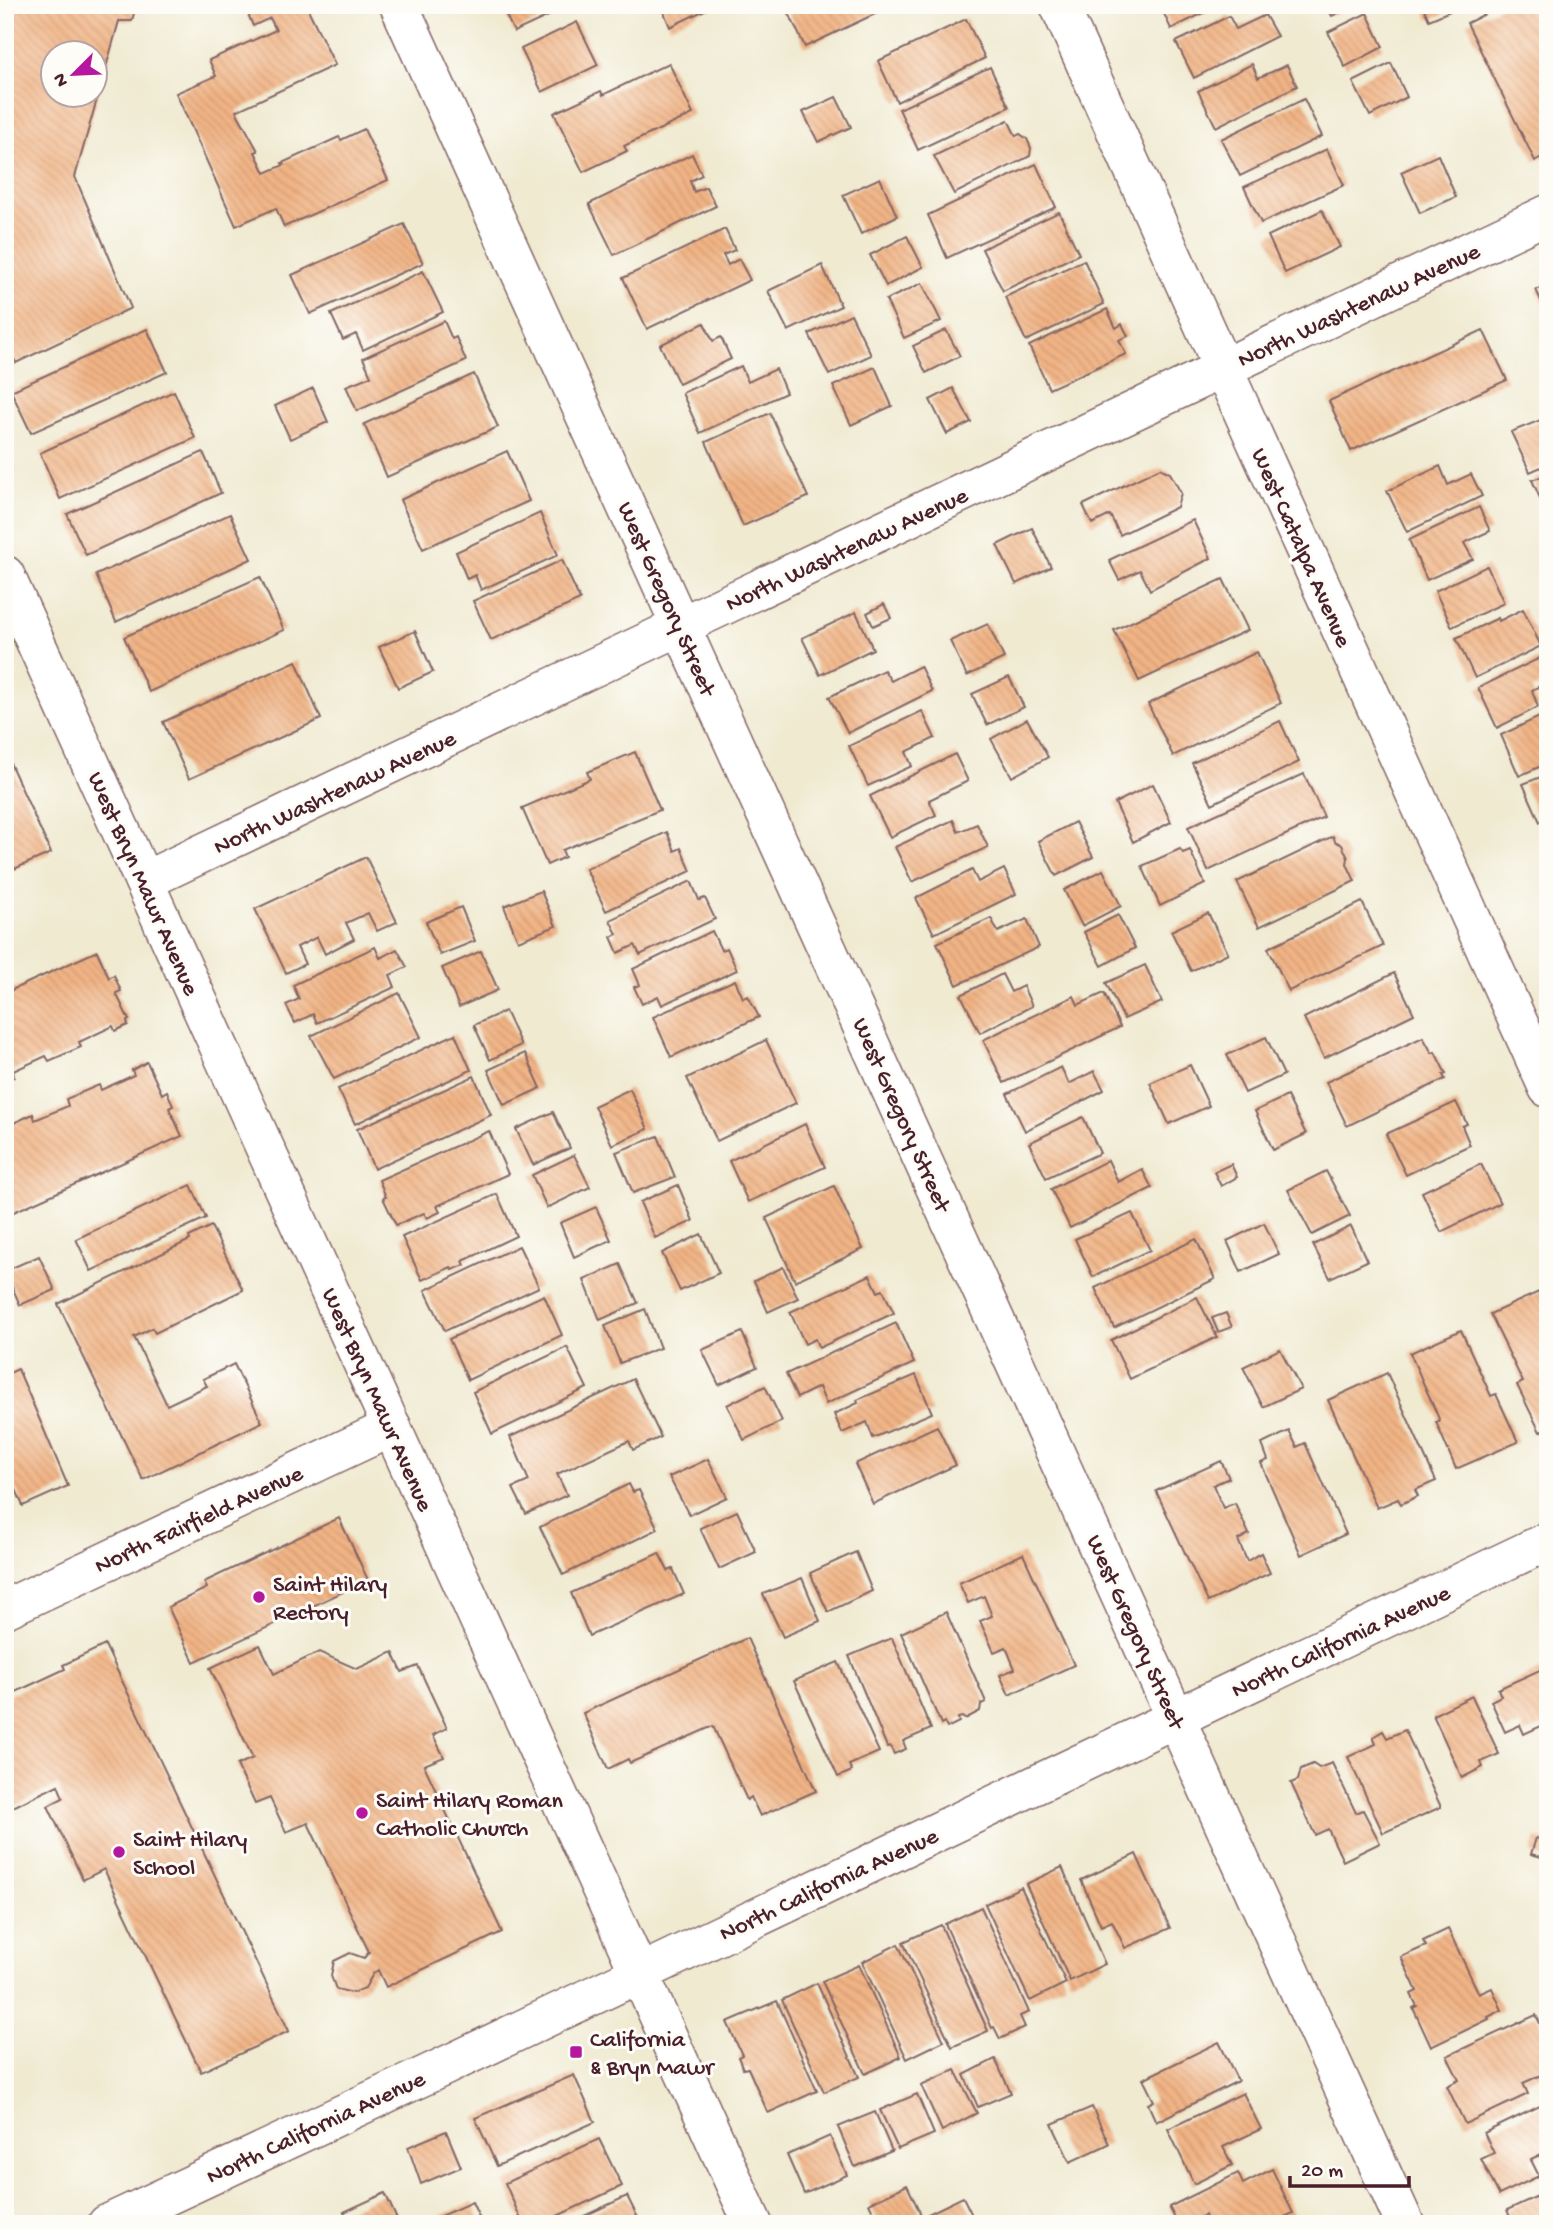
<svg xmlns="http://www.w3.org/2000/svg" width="1553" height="2229" font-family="'Gochi Hand',sans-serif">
<defs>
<pattern id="building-back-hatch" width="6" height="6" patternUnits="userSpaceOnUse" patternTransform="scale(1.75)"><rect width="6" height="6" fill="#f1b485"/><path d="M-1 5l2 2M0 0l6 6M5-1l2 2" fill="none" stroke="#d09a73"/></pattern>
</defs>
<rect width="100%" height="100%" fill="#fdfcf7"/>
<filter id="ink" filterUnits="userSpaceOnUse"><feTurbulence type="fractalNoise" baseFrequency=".0143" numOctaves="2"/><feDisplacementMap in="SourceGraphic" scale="14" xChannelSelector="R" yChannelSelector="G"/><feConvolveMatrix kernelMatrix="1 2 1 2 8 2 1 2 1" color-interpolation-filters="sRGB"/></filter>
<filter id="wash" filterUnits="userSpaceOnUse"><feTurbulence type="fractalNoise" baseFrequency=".00686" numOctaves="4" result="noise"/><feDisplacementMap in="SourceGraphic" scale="28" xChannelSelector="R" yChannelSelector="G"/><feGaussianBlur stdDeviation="1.57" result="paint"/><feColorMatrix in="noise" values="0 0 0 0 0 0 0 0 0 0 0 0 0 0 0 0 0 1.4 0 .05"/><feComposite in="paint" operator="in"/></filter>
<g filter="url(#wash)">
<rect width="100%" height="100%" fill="#f0ead1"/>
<g id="blocks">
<!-- building -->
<g fill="url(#building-back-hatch)" fill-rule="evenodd">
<path d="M5,5H136L132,21H119L75,177L131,308L16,363L5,342ZM52,52H94V94H52Z"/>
<polygon points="244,5 306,5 335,65 236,111 258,151 255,152 265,173 284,165 282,163 339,137 341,140 364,129 388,180 284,227 276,208 236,226 176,93 216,76 209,60 276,30 270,18 253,26"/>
<polygon points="501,5 572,5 514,32"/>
<polygon points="661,5 715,5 670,27"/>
<polygon points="785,5 894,5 805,47"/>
<polygon points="1160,5 1220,5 1171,29"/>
<polygon points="1326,5 1355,5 1332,16"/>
<polygon points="1422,5 1464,5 1429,20"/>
<polygon points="1503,5 1548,5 1548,40 1545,41 1548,46 1548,154 1535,161 1467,23"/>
<polygon points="1367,13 1383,47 1345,67 1328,32"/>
<polygon points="1265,15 1277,36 1194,78 1176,42 1229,16 1236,29"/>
<polygon points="966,19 985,58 897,102 878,61"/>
<polygon points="577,22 598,65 542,92 521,49"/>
<polygon points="669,63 693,114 624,146 627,151 583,172 554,113 601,91 603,95"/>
<polygon points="1391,63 1407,97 1370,116 1353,82"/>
<polygon points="1252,64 1258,78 1287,65 1297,86 1216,127 1198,91"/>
<polygon points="990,67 1009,107 918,150 899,109"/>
<polygon points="836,97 851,127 818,142 803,112"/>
<polygon points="1304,99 1322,136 1240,176 1221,139"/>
<polygon points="1008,120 1016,136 1020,134 1027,139 1031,148 1030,156 954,194 934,156"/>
<polygon points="1327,149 1344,185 1261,223 1244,187"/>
<polygon points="692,154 702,175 690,181 694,192 706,187 716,206 614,255 589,204"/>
<polygon points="1438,155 1456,197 1420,213 1401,172"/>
<polygon points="1036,164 1056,207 947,258 928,215"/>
<polygon points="880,178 897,216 861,234 843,195"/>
<polygon points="1322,210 1340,247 1285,273 1268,236"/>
<polygon points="1059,212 1079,254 1003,291 982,249"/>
<polygon points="404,224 423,263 310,314 292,275"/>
<polygon points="725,229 735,250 723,255 728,265 739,259 750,280 647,329 623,278"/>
<polygon points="907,236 923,267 886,286 870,255"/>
<polygon points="1084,260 1104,304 1026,341 1005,297"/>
<polygon points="822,265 841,306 788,331 768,291"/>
<polygon points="423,271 443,312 363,350 356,334 343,340 331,314"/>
<polygon points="922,283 941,321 904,338 886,300"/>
<polygon points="1548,285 1548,315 1536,290"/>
<polygon points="1107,309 1116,328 1122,324 1128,336 1119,340 1126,354 1049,389 1029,346"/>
<polygon points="851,314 871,355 829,375 809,334"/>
<polygon points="444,321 452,339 456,337 466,361 357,411 346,386 371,376 363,358"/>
<polygon points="704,323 713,341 721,337 731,359 679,384 660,345"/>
<polygon points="147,329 167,372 31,433 11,391"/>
<polygon points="946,330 960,356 926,373 913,346"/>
<polygon points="1483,330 1507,380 1351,451 1329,401"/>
<polygon points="741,366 748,382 776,369 786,393 700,433 682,393"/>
<polygon points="875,367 892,406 851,425 833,386"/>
<polygon points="474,374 498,427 387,477 364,424"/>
<polygon points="313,388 328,422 290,439 275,406"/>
<polygon points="953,388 971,422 947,434 930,400"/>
<polygon points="174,391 195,438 60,499 40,453"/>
<polygon points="770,413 808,497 743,526 706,442"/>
<polygon points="1548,417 1548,464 1530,472 1511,432"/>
<polygon points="507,451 529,501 423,549 400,500"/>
<polygon points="203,452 221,493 86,555 67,514"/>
<polygon points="1440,466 1448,485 1471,474 1482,496 1407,532 1387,491"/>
<polygon points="1160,468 1170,473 1181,493 1177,507 1120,535 1110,515 1092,524 1083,505"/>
<polygon points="1548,474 1548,516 1532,480"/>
<polygon points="1479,507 1490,531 1464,543 1473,559 1427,580 1409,540"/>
<polygon points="540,513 558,555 481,590 475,575 467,579 456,552"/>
<polygon points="230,514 251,559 116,622 96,575"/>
<polygon points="1193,520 1211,558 1150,590 1140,570 1119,580 1109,560"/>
<polygon points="1032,528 1051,567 1016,584 997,545"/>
<polygon points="562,560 580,600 491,640 473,601"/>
<polygon points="1487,566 1504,603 1452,627 1435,591"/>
<polygon points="260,577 284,630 149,692 124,637"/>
<polygon points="1223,579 1248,630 1139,681 1114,630"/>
<polygon points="884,604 891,618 873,626 867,613"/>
<polygon points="1523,609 1541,646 1475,678 1456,638 1498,618 1499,621"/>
<polygon points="856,612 873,649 820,675 802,638"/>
<polygon points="988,624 1004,658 967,676 950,641"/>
<polygon points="415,631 433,672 398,688 379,647"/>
<polygon points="1257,652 1281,703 1173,756 1148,704"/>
<polygon points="1548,654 1548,682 1532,690 1538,707 1497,728 1478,688"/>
<polygon points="296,661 321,719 189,779 163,722"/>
<polygon points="920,666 932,691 848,733 829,697 884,670 891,681"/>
<polygon points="1009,677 1024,707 987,725 972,694"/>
<polygon points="922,711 935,738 906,752 912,766 868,786 849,746"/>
<polygon points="1548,713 1548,763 1519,776 1501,735"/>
<polygon points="1027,719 1048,757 1012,777 991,739"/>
<polygon points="1280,721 1299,762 1212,804 1192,763"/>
<polygon points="5,752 51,853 5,873"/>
<polygon points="635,752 660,810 562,850 565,857 547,865 522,808 590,779 587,772"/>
<polygon points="955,754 968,781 929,800 936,815 890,837 870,796"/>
<polygon points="1304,774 1324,817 1208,871 1188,827"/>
<polygon points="1548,774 1548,819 1540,822 1523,784"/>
<polygon points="1153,784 1171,822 1133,842 1115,803"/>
<polygon points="953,820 958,832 977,824 988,847 912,882 895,847"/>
<polygon points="1075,822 1093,857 1056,876 1038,841"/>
<polygon points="667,832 675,851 681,848 691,871 606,911 586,869"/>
<polygon points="1333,836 1335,841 1342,845 1348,858 1347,864 1355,881 1259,927 1237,882"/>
<polygon points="1180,849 1183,853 1190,850 1205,884 1160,906 1142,866"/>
<polygon points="366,857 397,922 377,931 368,913 346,923 354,939 325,954 317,937 297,947 305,964 286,973 255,909"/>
<polygon points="1004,869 1016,894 934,934 916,898 972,870 978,882"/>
<polygon points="1103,870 1121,906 1082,926 1064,890"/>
<polygon points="691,881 699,900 705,898 715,919 640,955 635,945 618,953 611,937 617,934 610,920"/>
<polygon points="541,891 556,926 518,941 504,906"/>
<polygon points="1362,902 1383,946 1289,991 1268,948"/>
<polygon points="461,907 475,941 440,955 426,922"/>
<polygon points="1208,913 1228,953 1191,971 1171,931"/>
<polygon points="1118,915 1135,948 1102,966 1084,932"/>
<polygon points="991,918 998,932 1027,919 1039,947 957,985 937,943"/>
<polygon points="712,931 721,950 727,948 737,970 662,1005 658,996 642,1004 634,987 640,985 633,969"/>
<polygon points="375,947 380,958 397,949 407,967 390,975 395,987 317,1023 313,1014 295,1023 286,1005 299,999 293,985"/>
<polygon points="97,951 109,978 114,975 121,991 116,993 129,1020 127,1021 128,1025 115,1031 113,1026 79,1042 81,1047 49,1061 46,1056 13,1071 14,1077 5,1081 5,993"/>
<polygon points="481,951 498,990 459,1007 442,968"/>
<polygon points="1145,965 1162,1002 1124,1019 1106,983"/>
<polygon points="1394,973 1414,1014 1324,1058 1304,1018"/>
<polygon points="1002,974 1011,992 1023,986 1032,1006 980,1033 961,995"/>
<polygon points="735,980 743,998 748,996 759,1017 671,1057 653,1017"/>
<polygon points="399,993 421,1037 334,1079 311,1036"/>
<polygon points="1104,993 1120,1027 1004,1083 983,1040 1074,996 1078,1005"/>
<polygon points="505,1011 521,1045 490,1060 474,1025"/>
<polygon points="455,1034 471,1070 355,1124 338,1089"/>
<polygon points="1266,1037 1284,1075 1245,1093 1227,1055"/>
<polygon points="1423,1037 1432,1053 1435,1052 1446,1074 1443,1075 1445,1079 1347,1126 1326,1082"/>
<polygon points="766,1040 796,1103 717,1141 687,1078"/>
<polygon points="525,1053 541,1088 504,1105 488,1070"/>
<polygon points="147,1062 162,1094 167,1091 173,1106 169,1108 182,1136 5,1216 5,1127 33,1114 35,1120 68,1106 66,1099 99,1085 101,1090 134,1075 132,1070"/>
<polygon points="1190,1065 1209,1106 1169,1124 1150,1083"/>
<polygon points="1061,1067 1069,1084 1094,1071 1104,1090 1025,1131 1007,1094"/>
<polygon points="474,1076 491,1115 374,1169 357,1129"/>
<polygon points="630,1089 648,1129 612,1145 594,1106"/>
<polygon points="1287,1096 1306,1134 1273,1150 1255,1111"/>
<polygon points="1456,1102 1467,1124 1462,1126 1470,1145 1406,1175 1386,1134"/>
<polygon points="553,1112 570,1148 533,1165 516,1129"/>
<polygon points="1083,1117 1100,1153 1046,1178 1029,1143"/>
<polygon points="805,1124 825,1167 748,1202 729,1161"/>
<polygon points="489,1131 508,1174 437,1206 440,1212 427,1218 424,1213 396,1225 383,1198 386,1197 379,1180"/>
<polygon points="658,1136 675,1177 633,1193 616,1152"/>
<polygon points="574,1155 590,1187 547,1208 532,1175"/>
<polygon points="1108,1160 1118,1182 1142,1169 1152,1188 1070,1228 1051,1189"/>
<polygon points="1231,1164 1237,1177 1221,1186 1214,1172"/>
<polygon points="1481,1164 1500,1203 1441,1232 1422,1192"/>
<polygon points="1326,1171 1350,1216 1312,1235 1288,1190"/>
<polygon points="191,1185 206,1218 91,1271 76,1239"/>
<polygon points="678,1185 693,1221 655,1238 640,1202"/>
<polygon points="834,1186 863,1249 795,1281 766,1218"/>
<polygon points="497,1194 516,1236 463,1261 465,1265 452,1270 451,1267 422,1280 402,1237"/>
<polygon points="596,1207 611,1240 574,1257 560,1223"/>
<polygon points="1132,1213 1150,1250 1093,1277 1075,1239"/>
<polygon points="1264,1223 1279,1254 1241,1272 1227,1241"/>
<polygon points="211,1226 243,1290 155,1333 152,1328 134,1337 167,1405 207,1386 203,1379 234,1364 262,1422 143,1480 58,1304 190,1240 189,1237"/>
<polygon points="1351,1226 1367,1261 1330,1278 1313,1245"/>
<polygon points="701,1234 719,1273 680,1291 662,1253"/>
<polygon points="1196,1239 1215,1279 1114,1328 1095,1288"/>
<polygon points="519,1246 539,1287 445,1331 425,1290"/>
<polygon points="39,1256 55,1290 20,1305 5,1271"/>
<polygon points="620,1264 638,1303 600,1320 584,1280"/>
<polygon points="783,1267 798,1298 768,1312 754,1281"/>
<polygon points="870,1275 878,1292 883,1290 894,1313 819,1348 815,1339 805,1344 790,1312"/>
<polygon points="1541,1291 1548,1305 1548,1428 1540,1432 1517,1385 1523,1382 1490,1314"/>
<polygon points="544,1295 562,1335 468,1380 449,1339"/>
<polygon points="1197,1297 1217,1337 1130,1379 1111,1340"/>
<polygon points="645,1309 660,1348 620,1363 605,1326"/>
<polygon points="1226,1313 1232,1327 1218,1332 1212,1318"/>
<polygon points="896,1323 914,1363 826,1404 819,1387 797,1398 786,1374"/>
<polygon points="1461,1330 1491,1396 1496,1394 1518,1442 1456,1469 1436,1422 1440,1421 1410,1353"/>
<polygon points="742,1332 757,1367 719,1385 702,1350"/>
<polygon points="567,1347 587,1388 492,1434 473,1392"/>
<polygon points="1280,1349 1301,1389 1263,1407 1243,1367"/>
<polygon points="18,1369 68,1486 23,1506 5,1464 5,1375"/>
<polygon points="1387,1373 1436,1481 1415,1490 1418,1496 1401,1504 1398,1499 1377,1508 1328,1400"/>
<polygon points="916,1375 932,1413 873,1438 867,1422 842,1433 834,1414 858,1403 857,1400"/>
<polygon points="633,1379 661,1437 633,1450 629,1441 557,1474 567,1495 526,1514 513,1488 529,1481 510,1437"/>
<polygon points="765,1386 782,1421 744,1440 727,1405"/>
<polygon points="937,1426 956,1465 873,1504 855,1464"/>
<polygon points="1289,1431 1297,1447 1305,1443 1346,1534 1301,1555 1261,1463 1268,1460 1262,1444"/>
<polygon points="708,1459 727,1497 689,1515 669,1477"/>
<polygon points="1221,1461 1229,1478 1213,1485 1223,1508 1235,1503 1249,1534 1238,1540 1247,1561 1261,1553 1270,1573 1208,1602 1156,1491"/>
<polygon points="629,1484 633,1492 639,1490 658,1529 563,1575 540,1527"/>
<polygon points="737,1511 756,1552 719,1569 700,1528"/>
<polygon points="339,1518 368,1580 194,1662 168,1607 207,1588 204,1582"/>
<polygon points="856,1552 872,1591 828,1612 810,1573"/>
<polygon points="659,1553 668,1571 673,1569 684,1594 589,1636 571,1593"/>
<polygon points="1023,1554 1074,1665 1009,1695 1000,1675 1015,1669 1006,1647 994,1652 980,1621 992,1616 984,1596 968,1603 959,1583"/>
<polygon points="802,1578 820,1621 783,1637 763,1594"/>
<polygon points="946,1612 986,1702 981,1704 980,1711 965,1719 962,1717 958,1718 959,1722 947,1728 944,1722 941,1724 901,1633"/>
<polygon points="747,1638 816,1791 760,1816 751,1797 747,1800 713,1726 630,1763 628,1759 608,1769 583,1713"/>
<polygon points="892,1638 931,1729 903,1741 906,1749 894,1754 890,1746 887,1747 849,1656"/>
<polygon points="105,1645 289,2031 201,2072 104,1869 83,1880 48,1806 63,1798 58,1785 5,1811 5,1697 65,1669 63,1665"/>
<polygon points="260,1645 274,1674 319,1652 357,1669 393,1652 402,1672 418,1666 447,1728 433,1735 444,1757 424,1765 502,1932 386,1987 378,1970 373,1974 365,1988 353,1993 336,1989 331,1976 334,1961 350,1953 364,1958 369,1952 308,1823 286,1832 270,1798 255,1804 237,1765 253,1758 210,1668"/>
<polygon points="838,1662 879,1752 849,1765 852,1771 838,1777 794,1681"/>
<polygon points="1544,1668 1548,1676 1548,1736 1546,1737 1541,1726 1524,1734 1520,1725 1505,1732 1491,1701 1501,1696 1498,1689"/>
<polygon points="1472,1696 1499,1754 1481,1762 1483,1767 1462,1778 1433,1715"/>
<polygon points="1405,1730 1441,1807 1383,1833 1348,1757 1376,1744 1373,1737 1383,1731 1387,1738"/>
<polygon points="1332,1763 1356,1813 1363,1810 1380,1843 1343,1861 1328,1829 1315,1835 1291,1783 1298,1780 1301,1769 1313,1764 1319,1768"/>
<polygon points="1536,1838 1548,1841 1545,1858 1531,1854"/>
<polygon points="1136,1854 1170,1928 1125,1948 1112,1921 1101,1926 1081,1880"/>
<polygon points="1062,1867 1105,1964 1070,1981 1026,1884"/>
<polygon points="1021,1887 1066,1983 1030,2001 985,1904"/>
<polygon points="981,1907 1029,2012 1020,2016 1025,2027 1000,2039 994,2027 992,2028 945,1924"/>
<polygon points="941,1925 988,2031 952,2047 903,1942"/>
<polygon points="1448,1929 1479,1994 1492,1988 1502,2010 1488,2017 1489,2019 1431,2047 1413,2008 1417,2006 1411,1994 1417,1991 1401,1957 1426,1946 1423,1941"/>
<polygon points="898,1944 944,2041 907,2059 862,1962"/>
<polygon points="859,1965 901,2057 865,2074 822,1981"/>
<polygon points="817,1983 859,2077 824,2092 782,2000"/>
<polygon points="777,2001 817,2091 768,2113 748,2068 743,2069 738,2057 742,2055 727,2022"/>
<polygon points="1536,2015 1548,2040 1548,2072 1523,2083 1528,2094 1465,2124 1447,2086 1459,2080 1447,2056"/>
<polygon points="1219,2042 1238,2081 1156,2122 1148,2104 1154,2101 1143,2079"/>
<polygon points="995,2059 1011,2093 978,2107 964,2075"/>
<polygon points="955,2070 977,2113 942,2131 921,2085"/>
<polygon points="574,2075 595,2122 497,2166 475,2118"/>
<polygon points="1243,2093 1261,2129 1223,2147 1232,2165 1194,2184 1168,2129"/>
<polygon points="917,2094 934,2134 898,2149 880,2110"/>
<polygon points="1548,2102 1548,2152 1531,2160 1539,2176 1499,2195 1481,2159 1494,2153 1484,2133"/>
<polygon points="1092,2107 1109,2144 1070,2162 1052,2124"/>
<polygon points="875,2112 892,2151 855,2167 838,2127"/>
<polygon points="446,2131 461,2167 421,2184 408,2147"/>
<polygon points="830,2136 847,2175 804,2194 787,2155"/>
<polygon points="599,2139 622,2186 540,2224 523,2224 505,2183"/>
<polygon points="1272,2169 1293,2213 1271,2224 1209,2224 1205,2215 1186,2224 1178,2224 1169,2207 1238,2173 1243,2184"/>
<polygon points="907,2185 922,2217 963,2197 975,2221 969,2224 879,2224 869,2203"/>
<polygon points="385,2193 399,2224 350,2224 344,2212"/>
<polygon points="1544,2193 1548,2201 1548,2224 1513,2224 1507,2210"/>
<polygon points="627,2196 641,2224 567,2224"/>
<polygon points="472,2202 482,2224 441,2224 438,2217"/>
</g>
</g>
</g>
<g filter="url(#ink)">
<use href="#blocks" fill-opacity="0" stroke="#846665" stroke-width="2"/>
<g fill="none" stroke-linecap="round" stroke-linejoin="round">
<defs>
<g id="street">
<polyline points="399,5 1405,2224"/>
<polyline points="1059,5 1548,1088"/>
<polyline points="144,881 1548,214"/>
<polyline points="5,1609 392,1427"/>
</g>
<g id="secondary">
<polyline points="5,575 753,2224"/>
<polyline points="107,2224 443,2067 1548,1541"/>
</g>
</defs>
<!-- street casing -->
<use href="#street" stroke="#846665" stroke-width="41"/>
<!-- secondary casing -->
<use href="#secondary" stroke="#846665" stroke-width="41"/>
<!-- street -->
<use href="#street" stroke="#fff" stroke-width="38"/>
<!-- secondary -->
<use href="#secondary" stroke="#fff" stroke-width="38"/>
</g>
</g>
<!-- markers -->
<g fill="#b5179e" stroke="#fdfcf7" stroke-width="2.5">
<circle cx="259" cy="1597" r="7"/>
<circle cx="362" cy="1813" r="7"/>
<circle cx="119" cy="1852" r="7"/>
<rect x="569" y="2045" width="14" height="14" rx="3.5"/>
</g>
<g text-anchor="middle" stroke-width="6" stroke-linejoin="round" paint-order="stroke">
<!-- street labels -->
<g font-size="24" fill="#4a1f2b" stroke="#fdfcf7">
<text transform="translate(1358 304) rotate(-25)" y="8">North Washtenaw Avenue</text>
<text transform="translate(1303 547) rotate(66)" y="8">West Catalpa Avenue</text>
<text transform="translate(846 548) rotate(-25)" y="8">North Washtenaw Avenue</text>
<text transform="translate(668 598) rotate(66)" y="8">West Gregory Street</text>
<text transform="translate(334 791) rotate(-25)" y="8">North Washtenaw Avenue</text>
<text transform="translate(145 883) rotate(66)" y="8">West Bryn Mawr Avenue</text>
<text transform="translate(903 1114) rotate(66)" y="8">West Gregory Street</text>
<text transform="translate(379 1399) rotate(66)" y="8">West Bryn Mawr Avenue</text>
<text transform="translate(198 1518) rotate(-25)" y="8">North Fairfield Avenue</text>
<text transform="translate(1137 1631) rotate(66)" y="8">West Gregory Street</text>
<text transform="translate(1340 1640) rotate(-25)" y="8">North California Avenue</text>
<text transform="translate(828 1883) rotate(-25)" y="8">North California Avenue</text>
<text transform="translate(315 2126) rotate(-25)" y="8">North California Avenue</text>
</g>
<!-- poi labels -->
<g font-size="24" fill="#4a1f2b" stroke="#fdfcf7" text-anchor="start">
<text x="273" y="1591">Saint Hilary<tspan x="273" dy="28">Rectory</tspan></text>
<text x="376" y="1807">Saint Hilary Roman<tspan x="376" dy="28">Catholic Church</tspan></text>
<text x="133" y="1846">Saint Hilary<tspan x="133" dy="28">School</tspan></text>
<text x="590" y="2046">California<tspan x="590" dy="28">&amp; Bryn Mawr</tspan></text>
</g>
</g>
<!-- margin -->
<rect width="1553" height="2229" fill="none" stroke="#fdfcf7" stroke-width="28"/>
<!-- north arrow -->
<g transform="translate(74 74) rotate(246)"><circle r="33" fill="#fdfcf7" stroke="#b5a4a5" stroke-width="2"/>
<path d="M0-5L12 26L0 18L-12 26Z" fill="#b5179e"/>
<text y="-10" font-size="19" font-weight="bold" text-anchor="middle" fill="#4a1f2b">N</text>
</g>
<!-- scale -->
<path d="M1290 2176v10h119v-10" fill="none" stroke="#4a1f2b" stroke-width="3.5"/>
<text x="1301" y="2176" font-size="21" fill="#4a1f2b" stroke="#fdfcf7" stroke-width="5" paint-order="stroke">20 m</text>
</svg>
